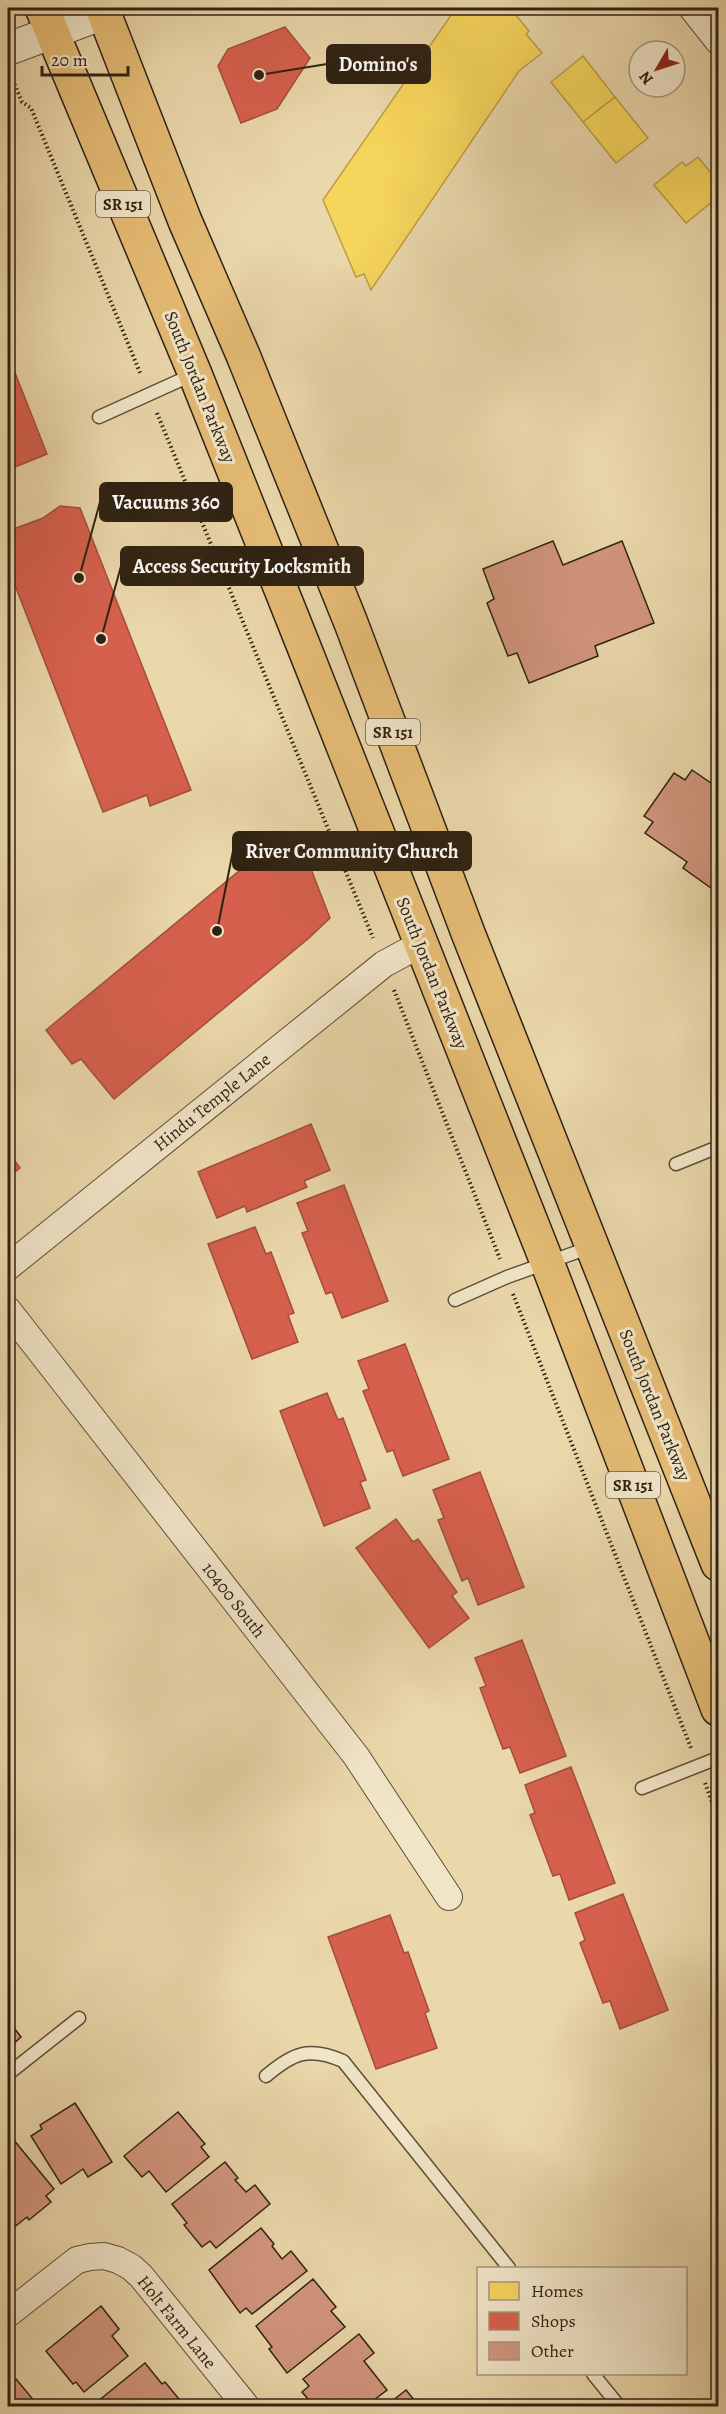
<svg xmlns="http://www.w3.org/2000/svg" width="726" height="2414" font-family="Alegreya,serif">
<rect width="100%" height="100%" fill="#ead7aa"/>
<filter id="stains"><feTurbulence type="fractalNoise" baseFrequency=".00333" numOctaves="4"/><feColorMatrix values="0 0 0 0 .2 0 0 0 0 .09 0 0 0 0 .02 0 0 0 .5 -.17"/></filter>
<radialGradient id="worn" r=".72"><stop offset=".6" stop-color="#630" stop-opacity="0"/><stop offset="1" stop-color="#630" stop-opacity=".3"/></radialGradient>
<!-- homes -->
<g fill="#f6d55c" stroke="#ba9f46" stroke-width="1.5">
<polygon points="456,8 510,8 529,31 526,34 542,53 519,71 371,290 364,274 356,277 323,200"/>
<polygon points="583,56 615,97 583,122 551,82"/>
<polygon points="615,97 648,138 616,163 583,122"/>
<polygon points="698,157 718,182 718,197 686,223 654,185 682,162 686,166"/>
<polygon points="718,372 718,386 711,377"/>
</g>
<!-- shops -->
<g fill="#d6604d" stroke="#a44d3b" stroke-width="1.5">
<polygon points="285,27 310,58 277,109 241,123 218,66 228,49"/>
<polygon points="8,355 47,454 8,470"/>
<polygon points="60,506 80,508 191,790 150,806 147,795 103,812 8,567 8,531 43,518"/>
<polygon points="279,838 304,851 330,918 309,938 114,1099 81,1059 72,1064 46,1030"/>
<polygon points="311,1124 330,1170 304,1181 307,1187 247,1212 245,1206 217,1218 198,1172"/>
<polygon points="8,1152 20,1168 8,1178"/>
<polygon points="344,1185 388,1301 342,1318 332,1292 326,1294 302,1233 308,1231 297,1203"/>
<polygon points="255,1227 266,1254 271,1252 294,1313 288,1315 298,1342 252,1359 208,1244"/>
<polygon points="405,1344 449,1459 403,1476 393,1450 387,1452 363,1391 369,1389 358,1361"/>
<polygon points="327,1393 338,1420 343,1418 366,1480 360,1482 370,1508 324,1526 280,1411"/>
<polygon points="480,1472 524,1587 478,1605 468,1578 462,1581 438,1520 444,1518 433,1490"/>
<polygon points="396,1519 413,1542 418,1539 457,1592 452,1596 469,1618 429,1648 356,1548"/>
<polygon points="522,1640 566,1756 520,1773 510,1747 503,1749 480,1688 486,1686 475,1658"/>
<polygon points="571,1767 615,1883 569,1900 560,1874 553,1876 530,1815 535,1813 525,1785"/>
<polygon points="623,1894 668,2010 620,2029 610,2001 603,2003 580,1943 585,1940 575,1913"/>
<polygon points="390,1915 404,1953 408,1952 429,2011 425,2013 437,2048 376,2069 328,1937"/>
</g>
<!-- building -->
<g fill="#d2957d" stroke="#2f2212" stroke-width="1.5">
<polygon points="553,541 563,565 622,541 654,623 595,646 598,656 529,683 517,653 508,656 487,603 494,599 483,569"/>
<polygon points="692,770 718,788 718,893 683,868 687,862 645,833 653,822 644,816 674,773 685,780"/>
<polygon points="8,2020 21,2037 8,2049"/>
<polygon points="75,2103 112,2162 88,2177 83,2169 61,2184 31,2136 42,2129 40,2125"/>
<polygon points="178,2112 205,2144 201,2147 209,2157 166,2192 149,2171 142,2177 124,2156"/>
<polygon points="8,2133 54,2189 46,2196 51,2202 29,2220 27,2217 8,2232"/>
<polygon points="225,2162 238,2178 235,2180 246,2192 255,2185 270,2204 216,2248 210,2241 202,2247 184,2225 187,2223 172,2204"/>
<polygon points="261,2228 274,2244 272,2246 282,2259 291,2251 307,2271 252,2314 246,2308 240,2313 209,2270"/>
<polygon points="313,2279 336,2307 331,2311 345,2327 287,2373 269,2349 272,2347 256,2326"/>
<polygon points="101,2306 119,2329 112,2336 128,2356 84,2392 76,2382 73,2384 46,2351"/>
<polygon points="359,2334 374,2353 364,2361 387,2390 366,2406 314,2406 302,2392 309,2386 303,2379"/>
<polygon points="145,2363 162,2384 165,2382 183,2404 181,2406 92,2406"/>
<polygon points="16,2379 36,2403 32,2406 8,2406 8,2386"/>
<polygon points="406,2390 419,2406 386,2406"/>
</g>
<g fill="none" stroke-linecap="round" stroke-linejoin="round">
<defs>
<g id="service">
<polyline points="99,417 194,374"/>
<polyline points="676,1164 718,1147"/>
<polyline points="455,1300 507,1277 591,1247"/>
<polyline points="642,1788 718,1758"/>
<polyline points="8,2074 79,2018"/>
<path d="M266,2076C293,2053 309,2046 343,2061L509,2268"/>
<polyline points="593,2374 619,2406"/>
</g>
<g id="minor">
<polyline points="692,8 718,41"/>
<polyline points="8,1267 384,964 421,944"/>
<polyline points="8,1310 356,1756 449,1897"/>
<polyline points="8,2314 77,2260 90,2257 104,2256 118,2260 131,2267 141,2276 246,2406"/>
</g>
<polyline id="tertiary" points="8,49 104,13"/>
<g id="primary">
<polyline points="42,8 195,374 302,642 547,1262 718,1709"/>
<polyline points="102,8 185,221 243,355 351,623 468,933 718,1564"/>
</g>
</defs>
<!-- service casing -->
<use href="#service" stroke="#5e4f38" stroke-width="15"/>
<!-- minor casing -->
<use href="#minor" stroke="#5e4f38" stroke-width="28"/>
<!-- tertiary casing -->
<use href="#tertiary" stroke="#5e4f38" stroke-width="34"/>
<!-- primary casing -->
<use href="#primary" stroke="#2f2212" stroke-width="36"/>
<!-- path -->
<g stroke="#2f2212" stroke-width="4" stroke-dasharray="1.5 3" stroke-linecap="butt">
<polyline points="11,76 22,102 31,108 141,375"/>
<polyline points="157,413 373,938"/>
<polyline points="394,990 500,1259"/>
<polyline points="513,1294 691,1748"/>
<polyline points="705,1783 718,1818"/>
</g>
<!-- service -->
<use href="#service" stroke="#f1e5c8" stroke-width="12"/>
<!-- minor -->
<use href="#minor" stroke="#f1e5c8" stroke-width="26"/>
<!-- tertiary -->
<use href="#tertiary" stroke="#f1e5c8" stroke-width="32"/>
<!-- primary -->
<use href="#primary" stroke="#e5bc75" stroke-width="33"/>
</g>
<g text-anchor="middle" stroke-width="6" stroke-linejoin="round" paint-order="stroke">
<!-- shield labels -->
<g fill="#f1e5c8" stroke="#695c49" stroke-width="1.5">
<rect x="96" y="191" width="54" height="26" rx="4.5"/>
<rect x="366" y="719" width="54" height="26" rx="4.5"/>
<rect x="606" y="1472" width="54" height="26" rx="4.5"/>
</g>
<g font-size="16" font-weight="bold" fill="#2f2212">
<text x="123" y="210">SR 151</text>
<text x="393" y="738">SR 151</text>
<text x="633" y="1491">SR 151</text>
</g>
<!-- street labels -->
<g font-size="18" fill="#2f2212" stroke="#f1e5c8">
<text transform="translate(200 387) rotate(68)" y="6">South Jordan Parkway</text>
<text transform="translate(432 973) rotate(68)" y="6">South Jordan Parkway</text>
<text transform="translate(212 1102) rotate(-39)" y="6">Hindu Temple Lane</text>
<text transform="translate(655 1405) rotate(68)" y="6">South Jordan Parkway</text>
<text transform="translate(234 1600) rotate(52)" y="6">10400 South</text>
<text transform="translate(177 2322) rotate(51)" y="6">Holt Farm Lane</text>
</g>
</g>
<!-- callouts -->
<path fill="none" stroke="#2f2212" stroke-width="2" d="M259 75L327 64M79 578L100 502M101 639L121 566M217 931L233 851"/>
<g fill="#2f2212" stroke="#f1e5c8" stroke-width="2">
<circle cx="259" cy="75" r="6"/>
<circle cx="79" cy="578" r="6"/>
<circle cx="101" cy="639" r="6"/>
<circle cx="217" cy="931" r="6"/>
</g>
<g fill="#2f2212" stroke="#2f2212" stroke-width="2">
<rect x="327" y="45" width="103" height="38" rx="6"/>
<rect x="100" y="483" width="132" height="38" rx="6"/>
<rect x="121" y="547" width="242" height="38" rx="6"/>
<rect x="233" y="832" width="238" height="38" rx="6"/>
</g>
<g font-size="20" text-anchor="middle" font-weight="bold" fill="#fff">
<text x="378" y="71">Domino's</text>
<text x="166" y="509">Vacuums 360</text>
<text x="242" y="573">Access Security Locksmith</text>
<text x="352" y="858">River Community Church</text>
</g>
<!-- margin -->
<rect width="726" height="2414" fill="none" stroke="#ead7aa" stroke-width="30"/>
<rect x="9" y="9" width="708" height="2396" fill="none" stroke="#2f2212" stroke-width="3"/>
<rect x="15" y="15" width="696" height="2384" fill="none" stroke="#2f2212" stroke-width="1.5"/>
<!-- legend -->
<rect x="477" y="2267" width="210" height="108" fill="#f1e5c8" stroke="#a3977f" stroke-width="1.5"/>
<rect x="489" y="2282" width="30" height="18" fill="#f6d55c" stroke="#a3977f" stroke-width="1.5"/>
<text x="531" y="2297" font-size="18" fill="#2f2212">Homes</text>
<rect x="489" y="2312" width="30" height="18" fill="#d6604d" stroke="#a3977f" stroke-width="1.5"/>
<text x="531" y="2327" font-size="18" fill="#2f2212">Shops</text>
<rect x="489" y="2342" width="30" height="18" fill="#d2957d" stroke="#a3977f" stroke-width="1.5"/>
<text x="531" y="2357" font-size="18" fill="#2f2212">Other</text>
<!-- north arrow -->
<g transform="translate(657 69) rotate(231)"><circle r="28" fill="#f1e5c8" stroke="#a3977f" stroke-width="1.5"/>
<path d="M0-4.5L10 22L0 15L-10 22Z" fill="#8f2418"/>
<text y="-9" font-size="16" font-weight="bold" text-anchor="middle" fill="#2f2212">N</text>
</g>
<!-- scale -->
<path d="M42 66v9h86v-9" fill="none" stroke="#2f2212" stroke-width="3"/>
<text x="51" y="66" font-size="18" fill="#2f2212" stroke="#f1e5c8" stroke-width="4.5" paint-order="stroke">20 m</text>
<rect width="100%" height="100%" filter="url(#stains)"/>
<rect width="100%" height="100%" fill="url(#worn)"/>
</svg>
